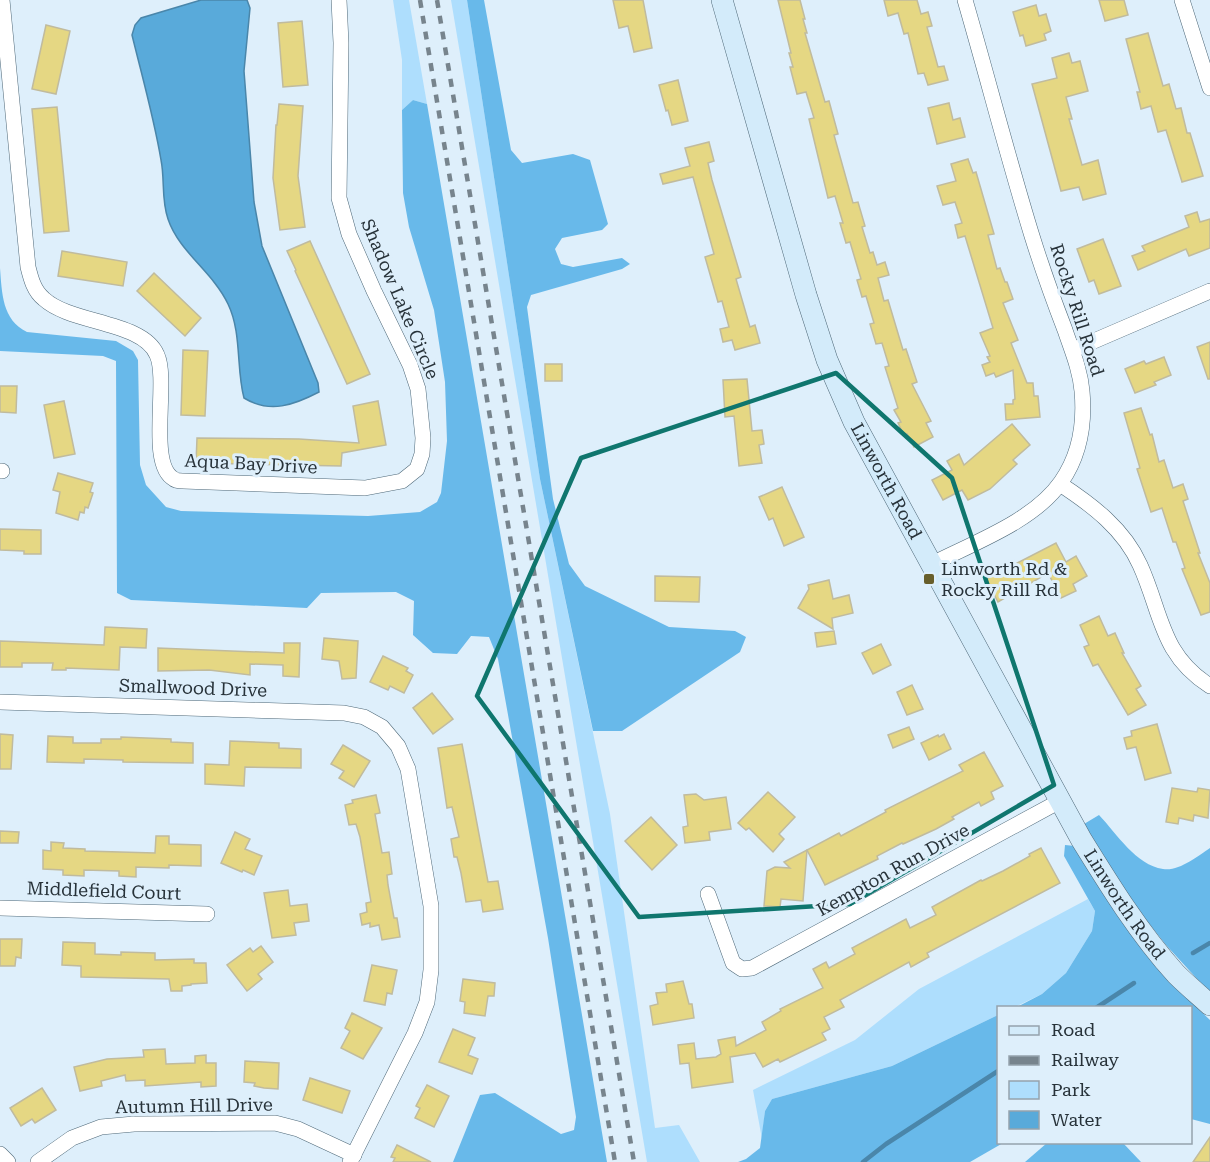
<svg xmlns="http://www.w3.org/2000/svg" width="1210" height="1162" font-family="'Roboto Serif',serif">
<rect width="100%" height="100%" fill="#deeffb"/>
<!-- green -->
<g fill="#aedefd">
<polygon points="393,0 409,0 427,104 413,100 402,110 402,60"/>
<polygon points="451,0 467,0 540,479 610,814 655,1128 679,1125 700,1162 647,1162"/>
<polygon points="1088,899 1095,911 1092,931 1066,973 1042,994 1015,1007 998,1008 998,1015 892,1066 772,1099 765,1111 762,1139 753,1090 855,1040 919,989"/>
</g>
<!-- forest -->
<g fill="#68b9ea">
<polygon points="467,0 484,0 511,150 522,163 573,154 590,160 608,224 602,230 562,238 555,249 561,264 573,267 622,258 630,264 622,269 531,295 527,307 553,499 569,564 585,586 669,627 735,631 746,637 740,652 622,731 593,731 540,479"/>
<path d="M413,100L427,104L607,1162H453L480,1095L495,1093L561,1134L574,1130L576,1117L548,938L498,659L489,637L471,636L457,654L433,653L413,635L414,601L396,592L321,593L307,608L131,600L117,593L116,361L103,356L0,351V268C2,293 2,320 27,332L116,341L133,351L138,360L140,465L146,485L166,507L181,511L368,516L420,512L437,502L441,493L447,441L445,382L434,310L409,227L403,193L402,110Z"/>
<path d="M1099,815C1117,834 1136,865 1163,869C1178,872 1198,856 1210,848V993L1166,945L1125,893L1084,824Z"/>
<path d="M1065,845L1075,846C1117,909 1154,968 1210,1020V1124L1191,1119L1190,1008H1015L1042,994L1066,973L1092,931L1095,911L1064,856Z"/>
<polygon points="998,1015 998,1142 1003,1143 970,1162 738,1162 746,1159 760,1148 765,1111 772,1099 892,1066"/>
<polygon points="1047,1143 1123,1143 1141,1162 1025,1162"/>
</g>
<!-- water -->
<path fill="#59aada" stroke="#4a86aa" stroke-width="1.5" d="M201,0H247L250,8L244,71L254,202L262,246L318,383L319,392C294,405 270,414 244,398C236,368 242,333 228,304C213,272 179,252 168,219C161,199 165,179 161,160C154,118 142,76 132,35L135,25L141,18Z"/>
<g fill="none" stroke-linecap="round" stroke-linejoin="round">
<!-- stream -->
<g stroke="#4a86aa" stroke-width="4.5">
<polyline points="1193,953 1210,943"/>
<polyline points="1096,1008 1134,983"/>
<polyline points="863,1162 886,1144 998,1071"/>
</g>
</g>
<!-- building -->
<g fill="#e5d783" stroke="#c0bb9e" stroke-width="1.5">
<polygon points="613,0 643,0 652,48 634,52 628,26 619,28"/>
<polygon points="778,0 800,0 805,19 803,19 807,33 805,33 825,102 829,101 838,134 834,135 853,203 858,202 865,226 862,227 870,253 873,252 877,265 885,262 889,275 878,278 884,301 888,300 903,350 906,349 917,382 912,384 931,421 926,423 933,437 914,447 907,434 904,435 898,423 901,422 894,410 898,408 885,367 889,366 882,343 876,344 870,324 874,323 866,296 862,297 857,280 861,279 850,242 846,243 840,223 843,223 835,196 828,198 809,119 814,118 806,92 797,94 790,67 793,67 789,53 791,53"/>
<polygon points="884,0 917,0 921,14 928,12 932,26 927,27 938,67 944,66 948,80 928,85 924,73 918,74 908,33 904,34 898,13 888,16"/>
<polygon points="1099,0 1124,0 1128,15 1105,21"/>
<polygon points="1036,5 1039,16 1046,14 1051,31 1044,34 1046,40 1026,46 1023,35 1020,36 1013,12"/>
<polygon points="302,21 308,85 283,87 278,23"/>
<polygon points="46,25 70,31 56,94 32,89"/>
<polygon points="1148,33 1163,86 1169,84 1176,109 1181,108 1187,133 1190,133 1203,176 1182,182 1166,130 1158,132 1151,106 1141,109 1137,92 1140,92 1126,39"/>
<polygon points="1069,53 1072,63 1080,61 1088,91 1066,97 1072,119 1069,119 1082,165 1098,160 1106,194 1083,200 1079,187 1061,191 1032,84 1057,78 1052,58"/>
<polygon points="678,80 688,121 672,125 668,110 666,111 659,85"/>
<polygon points="949,103 953,120 960,118 965,137 937,144 928,108"/>
<polygon points="279,104 303,106 298,176 305,227 280,230 273,178 276,125 277,125"/>
<polygon points="57,107 69,231 44,233 32,109"/>
<polygon points="709,142 714,161 708,163 712,180 741,277 736,279 750,327 755,325 760,343 735,350 732,340 723,342 720,329 729,327 722,301 718,302 705,257 714,254 693,177 663,184 660,174 690,166 685,148"/>
<polygon points="968,159 973,173 976,172 994,234 988,235 997,269 1000,268 1005,282 1007,282 1013,299 1003,303 1018,340 1011,343 1027,383 1033,383 1034,396 1038,396 1040,417 1006,420 1005,404 1013,404 1013,400 1015,399 1013,370 996,377 994,373 986,376 982,365 990,362 987,357 990,356 980,333 993,328 965,236 958,238 955,225 962,223 955,202 943,205 937,186 956,181 951,164"/>
<polygon points="1197,212 1200,222 1210,219 1210,248 1189,256 1186,249 1138,270 1132,256 1145,251 1142,246 1189,227 1185,216"/>
<polygon points="1103,239 1121,286 1099,294 1094,280 1089,282 1077,249"/>
<polygon points="310,241 370,374 347,384 295,271 296,270 287,251"/>
<polygon points="62,251 127,262 123,286 58,276"/>
<polygon points="154,273 201,318 185,336 137,291"/>
<polygon points="1210,342 1210,379 1208,379 1197,347"/>
<polygon points="183,350 208,351 205,416 181,415"/>
<polygon points="1164,357 1171,375 1154,382 1156,385 1135,393 1125,369 1144,361 1146,364"/>
<rect x="545" y="364" width="17" height="17"/>
<polygon points="747,379 752,431 762,430 764,444 759,445 762,463 739,466 734,416 725,417 723,380"/>
<polygon points="0,386 17,386 16,413 0,412"/>
<polygon points="64,401 75,454 54,458 44,405"/>
<polygon points="378,401 386,445 342,453 341,466 196,463 197,438 299,439 359,443 353,406"/>
<polygon points="1141,408 1150,435 1152,434 1159,462 1164,460 1173,488 1183,484 1188,499 1183,501 1200,553 1198,553 1210,583 1210,612 1201,615 1182,569 1185,568 1176,542 1173,542 1162,508 1151,512 1137,469 1140,468 1124,413"/>
<polygon points="1012,424 1030,445 1013,460 1017,464 990,489 968,500 962,490 943,500 932,480 952,470 947,461 959,454 964,465"/>
<polygon points="58,473 93,483 90,492 93,493 88,508 85,507 84,513 80,512 78,520 56,513 60,492 53,490"/>
<polygon points="782,487 804,537 784,546 773,518 769,520 759,497"/>
<polygon points="0,529 41,530 41,554 24,554 24,551 0,550"/>
<polygon points="1056,543 1066,562 1076,556 1087,576 1073,584 1076,591 1061,598 1048,573 998,602 986,579"/>
<polygon points="655,576 700,577 699,602 655,601"/>
<polygon points="829,580 833,599 849,595 853,613 832,618 833,629 798,608 809,589 808,585"/>
<polygon points="1099,616 1108,636 1115,633 1124,653 1122,653 1141,686 1136,689 1146,705 1128,715 1098,664 1093,666 1084,647 1089,645 1080,625"/>
<polygon points="105,627 147,629 146,648 120,647 119,670 66,668 66,670 52,670 53,663 22,663 22,667 0,667 0,641 104,645"/>
<polygon points="834,631 836,644 817,647 815,633"/>
<polygon points="324,638 358,641 356,678 342,679 339,661 322,659"/>
<polygon points="284,643 300,643 299,677 283,676 283,665 250,664 250,675 209,670 158,671 158,648 284,653"/>
<polygon points="881,644 891,665 873,674 862,653"/>
<polygon points="383,656 408,668 406,671 413,675 404,693 390,686 388,690 370,682"/>
<polygon points="912,685 923,709 907,715 897,692"/>
<polygon points="432,693 453,719 433,734 413,708"/>
<polygon points="1157,724 1171,773 1145,780 1136,747 1127,749 1124,738 1132,736 1131,731"/>
<polygon points="909,727 914,739 893,748 888,735"/>
<polygon points="0,734 13,735 11,769 0,769"/>
<polygon points="944,734 951,749 929,760 921,743 938,735 939,737"/>
<polygon points="48,736 73,737 73,743 101,743 101,739 121,739 121,737 171,739 171,742 193,743 193,763 123,762 123,760 84,759 84,763 47,762"/>
<polygon points="230,741 279,743 279,748 301,749 301,768 245,767 244,786 205,784 205,764 229,765"/>
<polygon points="462,744 488,882 498,881 503,909 483,912 481,900 466,902 461,873 457,857 454,857 451,839 459,837 452,807 447,808 438,748"/>
<polygon points="343,745 370,761 354,787 339,778 344,771 331,764"/>
<polygon points="984,752 1003,786 991,792 994,799 981,806 979,802 952,817 954,819 936,829 903,844 902,843 877,856 878,859 825,885 807,850 839,833 841,836 886,812 885,810 963,771 959,765"/>
<polygon points="1172,788 1197,792 1198,788 1210,790 1208,818 1194,815 1193,821 1179,818 1178,824 1166,822"/>
<polygon points="768,792 795,817 779,834 784,839 773,852 749,828 746,830 738,823"/>
<polygon points="696,794 704,800 726,797 731,829 709,832 710,840 685,843 683,827 688,826 684,795"/>
<polygon points="376,795 380,813 375,814 382,853 389,852 392,874 387,875 388,885 394,918 397,918 400,937 382,940 379,925 370,927 370,923 362,925 360,914 367,912 366,903 371,902 360,837 356,824 349,825 345,805 353,803 352,800"/>
<polygon points="651,817 677,845 652,870 625,841"/>
<polygon points="0,831 19,832 18,843 0,843"/>
<polygon points="235,832 250,839 245,849 262,856 254,875 243,870 242,872 221,863"/>
<polygon points="156,836 169,836 169,844 201,845 201,866 169,865 169,868 136,867 136,877 119,876 119,871 84,870 84,876 63,875 63,870 43,869 43,850 51,851 51,842 64,843 63,848 85,849 85,851 155,853"/>
<polygon points="1041,848 1060,883 927,953 929,957 911,967 909,962 840,1000 844,1007 824,1017 830,1029 822,1033 826,1040 780,1062 778,1059 763,1067 755,1053 730,1057 733,1082 692,1088 689,1063 680,1064 678,1045 694,1043 696,1059 716,1057 721,1054 718,1040 735,1037 736,1046 766,1030 762,1022 781,1011 780,1009 823,988 813,969 826,962 829,968 855,954 852,948 906,919 910,928 936,915 932,907 981,880 982,881 1003,871 1030,856 1029,854"/>
<polygon points="807,850 803,901 781,899 780,907 764,906 767,871 775,867 790,868 784,862"/>
<polygon points="288,890 290,906 307,904 309,921 294,923 296,935 272,938 264,893"/>
<polygon points="0,939 22,939 21,958 16,957 15,966 0,966"/>
<polygon points="63,942 95,943 95,954 121,955 121,952 155,953 155,960 194,959 194,963 206,963 207,983 191,984 191,985 182,986 182,991 171,991 169,979 81,977 81,966 62,965"/>
<polygon points="261,946 273,962 258,974 262,979 247,991 227,965 250,948 253,952"/>
<polygon points="372,965 397,970 392,994 387,993 385,1005 364,1001"/>
<polygon points="463,979 495,983 494,996 488,996 485,1016 464,1013 465,1002 460,1001"/>
<polygon points="683,981 689,1004 692,1004 694,1018 653,1025 650,1006 658,1004 656,993 667,992 666,984"/>
<polygon points="352,1013 382,1028 363,1059 341,1048 350,1031 345,1028"/>
<polygon points="453,1029 475,1038 468,1055 478,1059 472,1074 439,1062"/>
<polygon points="165,1049 166,1064 195,1063 195,1056 206,1055 206,1063 216,1063 216,1086 201,1087 201,1082 145,1086 145,1080 126,1081 125,1075 101,1081 102,1086 80,1091 74,1067 107,1059 144,1057 143,1050"/>
<polygon points="245,1061 279,1063 278,1089 264,1088 254,1086 255,1083 244,1082"/>
<polygon points="310,1078 350,1091 342,1113 303,1100"/>
<polygon points="427,1085 449,1096 434,1127 415,1118 420,1108 416,1106"/>
<polygon points="42,1088 56,1110 35,1123 32,1119 21,1126 10,1108"/>
<polygon points="1210,1137 1210,1162 1193,1162"/>
<polygon points="397,1145 431,1162 393,1162 395,1158 391,1157"/>
</g>
<g fill="none" stroke-linecap="round" stroke-linejoin="round">
<defs>
<g id="street">
<path d="M2,0L28,267C31,279 34,291 44,299C71,324 143,321 157,355C169,381 147,465 174,479C176,481 180,481 183,481L365,488L402,481L417,469L422,454L423,438L418,389L410,365L374,291L349,234L339,198L341,43L339,0"/>
<polyline points="1182,0 1210,88"/>
<polyline points="1073,350 1210,291"/>
<polyline points="0,471 2,471"/>
<path d="M1060,484C1092,505 1124,529 1140,565C1162,613 1160,654 1210,686"/>
<path d="M932,564C973,543 1034,521 1061,482C1080,455 1085,424 1082,391C1080,369 1072,351 1065,330C1053,299 1042,268 1032,236C1008,158 988,79 965,0"/>
<polyline points="0,702 344,713 364,717 382,727 398,746 408,769 431,906 431,970 427,1002 415,1033 350,1162"/>
<polyline points="708,894 733,963 742,969 752,968 1060,801"/>
<polyline points="0,908 207,914"/>
<polyline points="0,1154 8,1162"/>
<polyline points="38,1162 72,1138 101,1127 134,1124 275,1123 298,1129 354,1155"/>
</g>
<g id="secondary">
<path id="s1" d="M722,0L806,295L827,360L854,422L1081,839C1110,886 1139,933 1176,974C1187,985 1199,995 1210,1005"/>
</g>
</defs>
<!-- street casing -->
<use href="#street" stroke="#4f6979" stroke-width="16"/>
<!-- secondary casing -->
<use href="#secondary" stroke="#4f6979" stroke-width="22"/>
<!-- street -->
<use href="#street" stroke="#fff" stroke-width="15"/>
<!-- secondary -->
<use href="#secondary" stroke="#d3ebfa" stroke-width="21"/>
<!-- rail -->
<g stroke="#77848d" stroke-width="4.5" stroke-dasharray="8 8" stroke-linecap="butt">
<polyline points="420,0 615,1162"/>
<polyline points="437,0 634,1162"/>
</g>
</g>
<!-- marked area -->
<path fill="none" stroke="#0f766e" stroke-width="4.5" stroke-linejoin="round" d="M836,373L952,478L1054,785L850,904L639,917L477,696L581,458Z"/>
<!-- markers -->
<rect fill="#675e2b" stroke="#deeffb" stroke-width="2" x="923" y="573" width="12" height="12" rx="3"/>
<g text-anchor="middle" stroke-width="6" stroke-linejoin="round" paint-order="stroke">
<!-- street labels -->
<g font-size="18" fill="#273239" stroke="#deeffb">
<text transform="translate(400 299) rotate(67)" y="6">Shadow Lake Circle</text>
<text transform="translate(1077 310) rotate(72)" y="6">Rocky Rill Road</text>
<text transform="translate(251 464) rotate(3)" y="6">Aqua Bay Drive</text>
<text dy="6" stroke="none"><textPath href="#s1" startOffset="510">Linworth Road</textPath></text>
<text transform="translate(193 688) rotate(2)" y="6">Smallwood Drive</text>
<text transform="translate(893 870) rotate(-29)" y="6">Kempton Run Drive</text>
<text transform="translate(104 891) rotate(2)" y="6">Middlefield Court</text>
<text dy="6" stroke="none"><textPath href="#s1" startOffset="996">Linworth Road</textPath></text>
<text transform="translate(194 1106) rotate(-1)" y="6">Autumn Hill Drive</text>
</g>
<!-- poi labels -->
<g font-size="18" fill="#273239" stroke="#deeffb" text-anchor="start">
<text x="941" y="575">Linworth Rd &amp;<tspan x="941" dy="21">Rocky Rill Rd</tspan></text>
</g>
</g>
<!-- legend -->
<rect x="997" y="1006" width="195" height="138" fill="#deeffb" stroke="#95a3ad" stroke-width="1.5"/>
<rect x="1009" y="1026" width="30" height="9" fill="#d3ebfa" stroke="#95a3ad" stroke-width="1.5"/>
<text x="1051" y="1036" font-size="18" fill="#273239">Road</text>
<rect x="1009" y="1056" width="30" height="9" fill="#77848d" stroke="#95a3ad" stroke-width="1.5"/>
<text x="1051" y="1066" font-size="18" fill="#273239">Railway</text>
<rect x="1009" y="1081" width="30" height="18" fill="#aedefd" stroke="#95a3ad" stroke-width="1.5"/>
<text x="1051" y="1096" font-size="18" fill="#273239">Park</text>
<rect x="1009" y="1111" width="30" height="18" fill="#59aada" stroke="#95a3ad" stroke-width="1.5"/>
<text x="1051" y="1126" font-size="18" fill="#273239">Water</text>
</svg>
